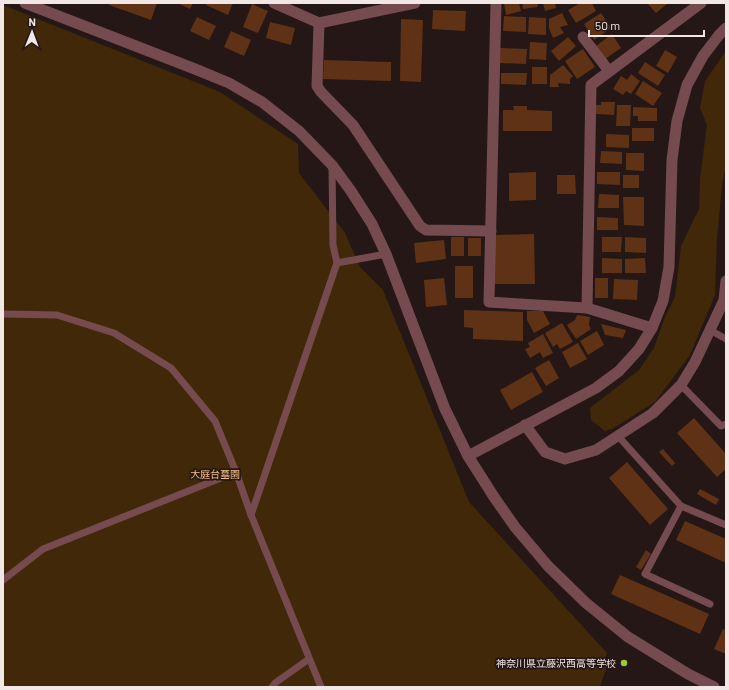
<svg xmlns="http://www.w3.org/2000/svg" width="729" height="690" font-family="Barlow,'Noto Sans JP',sans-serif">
<rect width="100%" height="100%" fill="#241715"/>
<!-- green -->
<g fill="#402809">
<polygon points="3,5 220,92 298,144 299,173 345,233 360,267 383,290 469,502 607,653 604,663 607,666 600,687 3,687"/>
<polygon points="726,51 726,165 722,185 717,238 715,295 690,355 655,402 612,429 605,431 591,420 590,408 639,370 654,348 665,317 675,297 681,246 699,209 700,178 707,125 700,108 705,81"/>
</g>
<!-- building -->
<g fill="#5f3115">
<polygon points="110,3 157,3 151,20 109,5"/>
<polygon points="177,3 193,3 190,9"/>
<polygon points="207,3 233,3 228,15 206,5"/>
<polygon points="504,3 519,3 521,11 506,15"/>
<polygon points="522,3 537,3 538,7 523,9"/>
<polygon points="543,3 555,3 556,8 545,11"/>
<polygon points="580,3 592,3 596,11 576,23 568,10"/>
<polygon points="647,3 666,3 667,4 656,13"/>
<polygon points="252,4 268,11 258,33 243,27"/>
<polygon points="433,10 466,11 465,31 432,29"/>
<polygon points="562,13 568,25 560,27 564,33 553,38 549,28 549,19"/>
<polygon points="601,13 611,28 594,40 584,24"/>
<polygon points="504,16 526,17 526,32 503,31"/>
<polygon points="197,17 216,26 209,40 190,31"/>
<polygon points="529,17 546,18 546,35 528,34"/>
<polygon points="401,19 423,20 421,82 400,81"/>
<polygon points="270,22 295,28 291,45 266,38"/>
<polygon points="231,31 251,40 244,56 224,47"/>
<polygon points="612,34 621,48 605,59 596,46"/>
<polygon points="568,37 576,46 559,61 551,51"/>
<polygon points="530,42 547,43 546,60 529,59"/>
<polygon points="500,48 527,49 526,64 500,63"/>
<polygon points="583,49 595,67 577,79 565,61"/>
<polygon points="665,50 677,57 668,73 656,66"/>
<polygon points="324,60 391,62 391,81 323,79"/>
<polygon points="645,62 665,75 658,86 638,73"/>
<polygon points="563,65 573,76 570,79 570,84 558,83 559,87 550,87 550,75"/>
<rect x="532" y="67" width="15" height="17"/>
<polygon points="501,73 527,73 526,85 501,84"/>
<polygon points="631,74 640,81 631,94 626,91 623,95 613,89 621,76 627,80"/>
<polygon points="643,81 662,93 653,106 635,94"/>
<polygon points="601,102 615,102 614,115 596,114 596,105 601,105"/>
<polygon points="617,105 631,105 630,126 616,126"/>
<polygon points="513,106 527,106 527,110 552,111 552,131 503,131 503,110 514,110"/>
<polygon points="633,107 657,108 657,121 638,121 638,116 633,116"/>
<rect x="632" y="128" width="22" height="13"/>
<polygon points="606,134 629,135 629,148 606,147"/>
<polygon points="601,151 622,152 622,164 600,163"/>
<polygon points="626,153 644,153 644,171 626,170"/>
<polygon points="536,172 536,200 509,201 509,173"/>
<polygon points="597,172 620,172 620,185 597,184"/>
<polygon points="557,175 575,175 576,194 557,194"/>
<rect x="623" y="175" width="16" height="13"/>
<polygon points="599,194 619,195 619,208 598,208"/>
<polygon points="623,197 644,197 644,226 624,225"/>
<polygon points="597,217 618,218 618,230 597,230"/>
<polygon points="534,234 535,284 494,284 493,235"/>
<rect x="451" y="237" width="13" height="19"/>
<polygon points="602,237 622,237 621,252 602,252"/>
<polygon points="625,237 646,238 646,253 625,252"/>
<rect x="468" y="238" width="13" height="18"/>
<polygon points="444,240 446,259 416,263 414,243"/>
<polygon points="602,258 622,259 622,273 602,273"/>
<polygon points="645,258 646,273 625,273 625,259"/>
<rect x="455" y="266" width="18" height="32"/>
<polygon points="444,278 447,305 426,307 424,280"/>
<rect x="595" y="278" width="13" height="20"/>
<polygon points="614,279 638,280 637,300 613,299"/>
<polygon points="464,310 523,312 523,341 473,339 473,328 464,327"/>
<polygon points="527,311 543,311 550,324 534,333 527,320"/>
<polygon points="577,315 590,317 589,325 591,329 576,339 567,325 575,320"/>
<polygon points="562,323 573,342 560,349 557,344 553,347 545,333"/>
<polygon points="601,324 626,330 623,338 605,335"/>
<polygon points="597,331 604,345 588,355 580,341"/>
<polygon points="543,334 553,353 543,358 540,352 530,358 525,349 530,347 528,343"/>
<polygon points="578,343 587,359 570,368 562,352"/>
<polygon points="549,360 559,378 546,386 535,368"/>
<polygon points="532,372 543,392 511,410 500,390"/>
<polygon points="694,418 726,454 726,469 717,477 677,433"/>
<polygon points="663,449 675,463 672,466 659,452"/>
<polygon points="627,462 668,509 650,525 609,478"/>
<polygon points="700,489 719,499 716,505 697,494"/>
<polygon points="685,521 726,539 726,563 676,540"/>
<polygon points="646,550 651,554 641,570 636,567"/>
<polygon points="620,575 709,614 700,634 611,594"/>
<polygon points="723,629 726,630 726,654 714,649"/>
</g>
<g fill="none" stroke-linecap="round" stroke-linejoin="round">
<!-- service -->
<g stroke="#754b50" stroke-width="7">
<polyline points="337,263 386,254"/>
<polyline points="3,314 57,315 114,333 171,368 215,421 236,472 251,515 337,263 333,245 332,165"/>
<polyline points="710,330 726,339"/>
<polyline points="681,385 721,426 726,424"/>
<polyline points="618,436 681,506 726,525"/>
<polyline points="681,506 645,574 710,604"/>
<polyline points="251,515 321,687"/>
<polyline points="3,580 43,549 236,472"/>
<polyline points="272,687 275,683 309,659"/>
</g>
<!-- minor -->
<g stroke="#754b50" stroke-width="11">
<polyline points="274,3 319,23 415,3"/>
<polyline points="496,3 489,302 587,308 652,328"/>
<polyline points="319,23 317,86 321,92 353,125 420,226 426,230 491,231"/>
<polyline points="583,37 609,71"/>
<polyline points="587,308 591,85 701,3"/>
<polyline points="525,425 545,452 565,459 596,450 653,413 681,385 695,362 724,300 726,281"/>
</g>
<!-- tertiary -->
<g stroke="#754b50" stroke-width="11">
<polyline points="25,3 195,69 229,83 262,102 299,131 332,165 351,191 372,224 386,254 445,409 468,456 494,497 515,527 548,566 586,603 628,637 688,674 714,687"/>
<polyline points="468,456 596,388 619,371 639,349 652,328 663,301 669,267 672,160 677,121 687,85 703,56 719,35 726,28"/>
</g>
</g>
<!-- markers -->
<circle fill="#9bcb33" stroke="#241715" stroke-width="1.5" cx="624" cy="663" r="4"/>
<g text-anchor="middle" stroke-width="3.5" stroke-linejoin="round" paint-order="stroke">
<!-- park labels -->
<g font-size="10" fill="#f6c187" stroke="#241715">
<text x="215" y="478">大庭台墓園</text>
</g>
<!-- poi labels -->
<g font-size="10" fill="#f1e8e6" stroke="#241715" text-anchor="end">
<text x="616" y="667">神奈川県立藤沢西高等学校</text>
</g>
</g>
<!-- border -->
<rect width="729" height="690" fill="none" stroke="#f1e8e6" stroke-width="8"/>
<!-- north arrow -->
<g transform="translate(32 32) rotate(1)" stroke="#241715" stroke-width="3" paint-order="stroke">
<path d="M0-3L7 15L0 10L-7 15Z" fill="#f1e8e6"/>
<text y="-6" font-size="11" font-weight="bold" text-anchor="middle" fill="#f1e8e6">N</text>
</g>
<!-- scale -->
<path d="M589 30v6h115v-6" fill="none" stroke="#f1e8e6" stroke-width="2"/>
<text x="595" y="30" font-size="12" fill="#f1e8e6" stroke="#241715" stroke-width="3" paint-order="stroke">50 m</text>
</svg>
